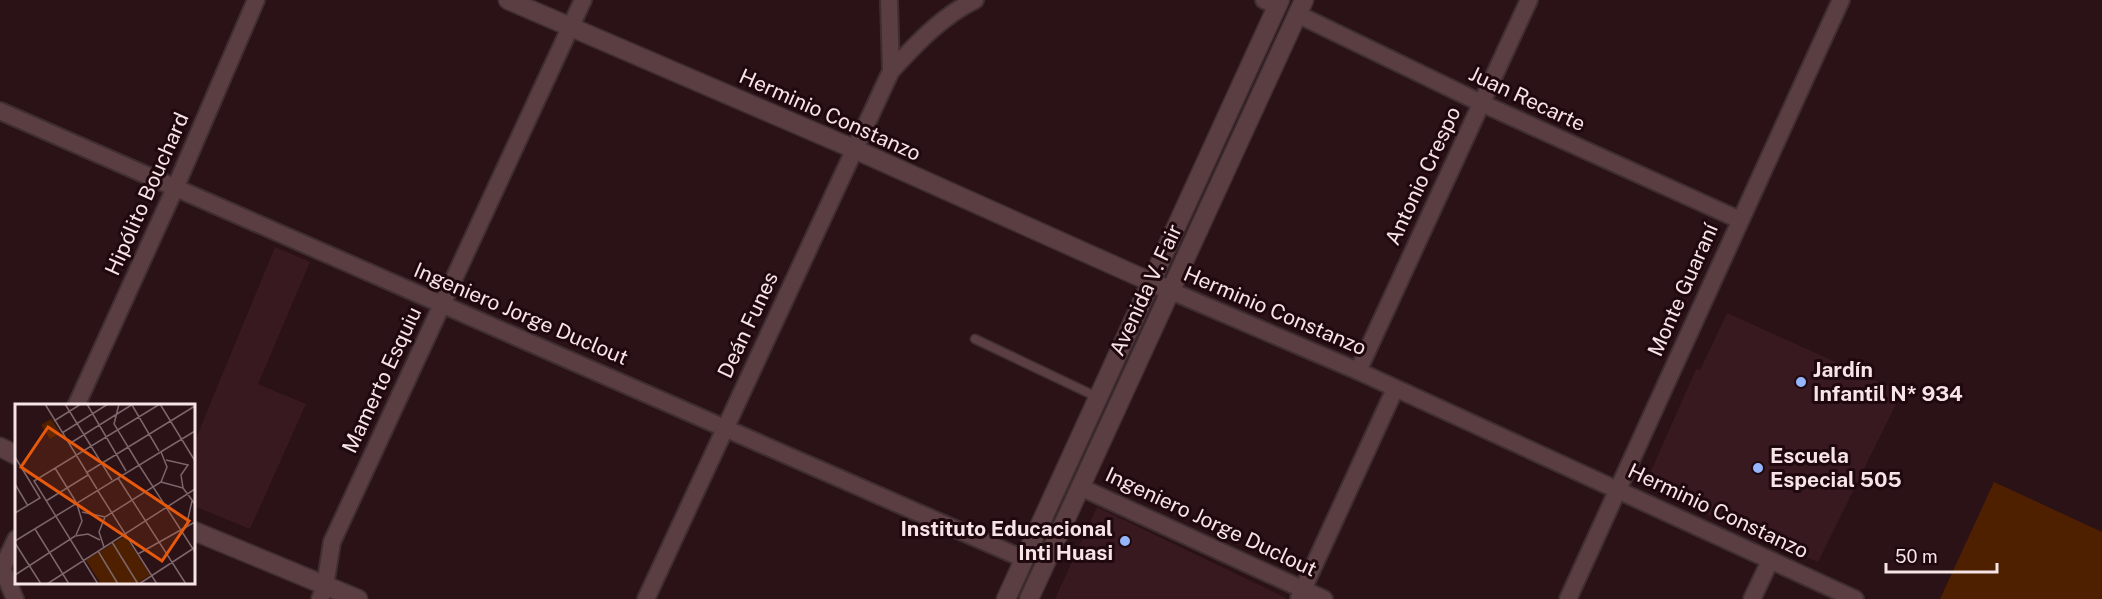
<svg xmlns="http://www.w3.org/2000/svg" width="2102" height="599" font-family="'Public Sans',sans-serif">
<rect width="100%" height="100%" fill="#2a1217"/>
<!-- built -->
<g fill="#38191f">
<polygon points="275,247 310,262 258,384 306,404 250,529 194,506 194,443"/>
<polygon points="1727,313 1902,392 1818,562 1644,487 1696,369 1700,370"/>
<polygon points="1097,507 1286,598 1285,599 1055,599"/>
</g>
<!-- green -->
<polygon fill="#4f2000" points="1994,482 2102,532 2102,599 1940,599"/>
<g fill="none" stroke-linecap="round" stroke-linejoin="round">
<defs>
<polyline id="lane" points="975,339 1097,397"/>
<g id="street">
<polyline points="889,0 891,71"/>
<polyline points="1264,0 1277,6"/>
<polyline points="1297,14 1481,103 1740,220"/>
<polyline points="0,111 1024,559"/>
<polyline points="1171,291 1358,371 1855,599"/>
<polyline points="1358,371 1529,0"/>
<polyline points="76,406 176,186 256,0"/>
<polyline points="1080,487 1324,599"/>
<polyline points="3,570 15,599"/>
<polyline points="0,573 16,539"/>
<polyline points="1299,598 1395,389"/>
<polyline points="320,599 325,586 332,542 583,0"/>
<path d="M646,599L891,71C916,44 942,16 975,0"/>
<polyline points="1568,599 1841,0"/>
<polyline points="1752,599 1770,561"/>
</g>
<g id="secondary">
<polyline points="508,0 854,149 1171,291"/>
<polyline points="0,447 16,455"/>
<polyline points="194,531 358,599"/>
<polyline points="1006,599 1280,0"/>
<polyline points="1029,599 1304,0"/>
</g>
</defs>
<!-- lane casing -->
<use href="#lane" stroke="#3f2e31" stroke-width="11"/>
<!-- street casing -->
<use href="#street" stroke="#3f2e31" stroke-width="20"/>
<!-- secondary casing -->
<use href="#secondary" stroke="#3f2e31" stroke-width="21"/>
<!-- lane -->
<use href="#lane" stroke="#5a3e42" stroke-width="8"/>
<!-- street -->
<use href="#street" stroke="#5a3e42" stroke-width="16"/>
<!-- secondary -->
<use href="#secondary" stroke="#5a3e42" stroke-width="18"/>
</g>
<!-- markers -->
<g fill="#95b6fd" stroke="#20090e" stroke-width="2">
<circle cx="1801" cy="382" r="6"/>
<circle cx="1758" cy="468" r="6"/>
<circle cx="1125" cy="541" r="6"/>
</g>
<g text-anchor="middle" stroke-width="6" stroke-linejoin="round" paint-order="stroke">
<!-- street labels -->
<g font-size="21" fill="#f6e4e6" stroke="#20090e">
<text transform="translate(1527 99) rotate(25)" y="7">Juan Recarte</text>
<text transform="translate(830 115) rotate(24)" y="7">Herminio Constanzo</text>
<text transform="translate(1423 176) rotate(-65)" y="7">Antonio Crespo</text>
<text transform="translate(147 194) rotate(-66)" y="7">Hipólito Bouchard</text>
<text transform="translate(1146 290) rotate(-65)" y="7">Avenida V. Fair</text>
<text transform="translate(1683 290) rotate(-66)" y="7">Monte Guaraní</text>
<text transform="translate(1275 311) rotate(23)" y="7">Herminio Constanzo</text>
<text transform="translate(521 314) rotate(23)" y="7">Ingeniero Jorge Duclout</text>
<text transform="translate(748 325) rotate(-65)" y="7">Deán Funes</text>
<text transform="translate(382 380) rotate(-65)" y="7">Mamerto Esquiu</text>
<text transform="translate(1718 511) rotate(25)" y="7">Herminio Constanzo</text>
<text transform="translate(1211 522) rotate(25)" y="7">Ingeniero Jorge Duclout</text>
</g>
<!-- poi labels -->
<g font-size="21" font-weight="bold" fill="#f6e4e6" stroke="#20090e" text-anchor="start">
<text x="1813" y="377">Jardín<tspan x="1813" dy="24">Infantil N* 934</tspan></text>
<text x="1770" y="463">Escuela<tspan x="1770" dy="24">Especial 505</tspan></text>
<text x="1113" y="536" text-anchor="end">Instituto Educacional<tspan x="1113" dy="24">Inti Huasi</tspan></text>
</g>
</g>
<!-- overview -->
<g transform="translate(15 404)">
<rect width="180" height="180" fill="#2a1217"/>
<path d="M36,15L45,29L35,35L26,21ZM110,132L135,171L121,180H86L71,156Z" fill="#4f2000"/>
<path fill="none" stroke="#7c666a" stroke-width="1.5" d="M30,0L82,85M50,0L97,76M72,0L111,67M104,0L99,20L124,61M145,0L180,57M117,1L144,47M39,17L66,0M47,29L93,0M54,40L118,0M0,53L25,94L0,109M124,61L180,148M40,64L61,98M71,69L180,2M103,74L171,180M146,78L168,84L166,71L173,61L151,56M0,80L13,102M168,84L180,100M83,87L142,180M31,97L73,71M67,108L90,113L146,78L152,63L146,48M172,119L177,97M20,125L54,180M61,131L67,117L62,100M0,137L180,27M97,138L123,180M0,139L26,180M89,143L84,128L90,113M83,147L103,180M123,150L180,118M0,171L60,132L73,130L85,136M32,180L180,85M83,180L19,77L145,0M124,180L179,144"/>
<path fill="#e8590c" fill-opacity="0.15" stroke="#e8590c" stroke-width="3" d="M33,23L174,117L147,157L6,63Z"/>
<rect width="180" height="180" fill="none" stroke="#f6e4e6" stroke-width="3"/>
</g>
<!-- scale -->
<path d="M1886 563v9h111v-9" fill="none" stroke="#f6e4e6" stroke-width="3"/>
<text x="1895" y="563" font-size="18" fill="#f6e4e6" stroke="#20090e" stroke-width="4.5" paint-order="stroke">50 m</text>
</svg>
